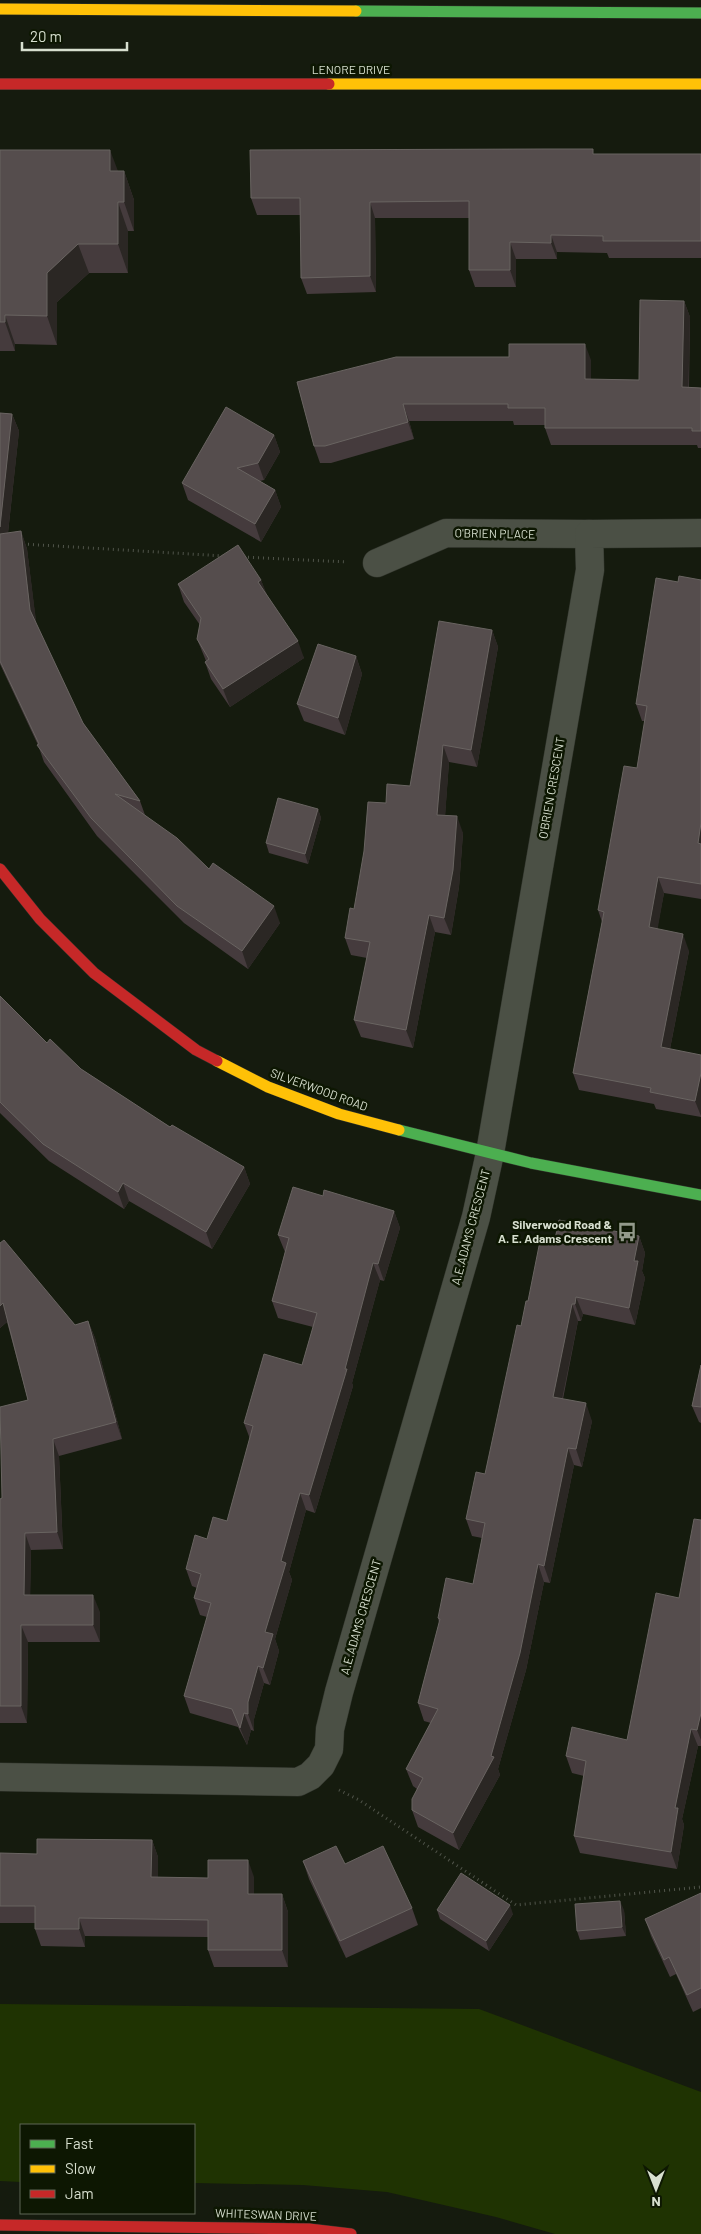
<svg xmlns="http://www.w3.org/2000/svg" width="701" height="2234" font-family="Barlow,sans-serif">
<rect width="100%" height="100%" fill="#151b0e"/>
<!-- green -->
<polygon fill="#1f3302" points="0,2004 479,2009 701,2092 701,2234 555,2234 496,2217 387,2192 303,2185 194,2183 194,2125 21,2125 21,2182 0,2181"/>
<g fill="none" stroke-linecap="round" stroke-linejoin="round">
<defs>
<g id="street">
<polyline points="377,563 446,533 589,534"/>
<polyline points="0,1777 298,1782 310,1776 321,1765 329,1749 330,1729 339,1692 476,1217 490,1153 590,570 589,534 701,533"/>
</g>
<g id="fast">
<polyline points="356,11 701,13"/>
<polyline points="399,1130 531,1163 701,1195"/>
</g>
<g id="slow">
<polyline points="0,9 356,11"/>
<polyline points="329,84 701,84"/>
<polyline points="217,1061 268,1087 339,1114 399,1130"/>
</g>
<g id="jam">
<polyline points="0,84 329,84"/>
<polyline points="0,869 40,919 94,973 196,1050 217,1061"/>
<polyline points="0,2225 309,2229 351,2234"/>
</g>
</defs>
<!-- street casing -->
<use href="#street" stroke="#31352c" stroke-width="29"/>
<!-- fast casing -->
<use href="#fast" stroke="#31352c" stroke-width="12"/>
<!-- slow casing -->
<use href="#slow" stroke="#31352c" stroke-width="12"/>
<!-- jam casing -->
<use href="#jam" stroke="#31352c" stroke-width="12"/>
<!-- path -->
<g stroke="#50544a" stroke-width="3" stroke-dasharray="1 4" stroke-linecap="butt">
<polyline points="23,544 224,556"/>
<polyline points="243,557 347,562"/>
<polyline points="339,1790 359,1800 516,1905 701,1887"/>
</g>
<!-- street -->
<use href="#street" stroke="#4b5045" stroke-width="28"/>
<!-- fast -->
<use href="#fast" stroke="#4caf50" stroke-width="11"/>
<!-- slow -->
<use href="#slow" stroke="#ffc107" stroke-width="11"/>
<!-- jam -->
<use href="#jam" stroke="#c62828" stroke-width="11"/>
</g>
<!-- wall -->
<g fill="#453b3d">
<polygon points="0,150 118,171 124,171 134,200 134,231 128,231 128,273 89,273 57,302 57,345 15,344 15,351 0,351"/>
<polygon points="594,154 701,154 701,258 609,258 607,253 557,252 557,259 516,259 516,287 475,287 469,270 469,218 375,218 376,292 307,294 301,278 300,215 257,215 251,198"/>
<polygon points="684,301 690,317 689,387 701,388 701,448 698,448 697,445 551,445 545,428 545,425 514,425 513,421 409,421 414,439 331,463 320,463 314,446 297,382 591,360 591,379 639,380"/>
<polygon points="0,413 12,414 19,431 8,533 21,531 27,549 36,623 83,723 140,801 145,815 209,869 280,923 248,969 184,923 97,836 44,762 38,745 0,664"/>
<polygon points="274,435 280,452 264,480 260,481 275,490 281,507 261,542 188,500 182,483"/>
<polygon points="261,580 266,594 304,658 230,707 211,679 205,662 206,661 204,656 197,639 200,625 184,602 178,584"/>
<polygon points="701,580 701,899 664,893 657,929 689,951 670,1049 701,1055 701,1117 656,1109 654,1104 579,1090 573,1073 602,922 598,910 637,768 645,721 642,721 636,704 678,582"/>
<polygon points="492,630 498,647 477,767 449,762 445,815 463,833 459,887 451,935 435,932 413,1048 361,1037 354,1020 367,958 351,955 345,938 354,909 386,803 410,786"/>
<polygon points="356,656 362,674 345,735 304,721 297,704"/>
<polygon points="318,809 321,818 308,864 269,853 266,843"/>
<polygon points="0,996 47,1043 81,1069 170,1127 244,1167 250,1184 212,1249 129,1201 124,1209 49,1161 0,1113"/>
<polygon points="323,1196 394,1211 400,1228 384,1281 380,1280 352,1383 353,1386 315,1513 306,1510 289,1572 292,1580 275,1639 279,1651 270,1685 264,1683 254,1719 254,1731 251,1730 247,1745 238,1727 190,1713 184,1696 207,1617 200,1615 194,1598 197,1588 192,1586 186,1569 207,1539 227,1521 250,1439 244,1423 302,1365 313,1327 278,1318 272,1301 285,1252 278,1235"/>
<polygon points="639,1236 645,1253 642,1271 645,1278 635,1325 583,1314 581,1321 578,1321 563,1399 592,1421 582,1467 574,1465 550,1583 544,1582 526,1670 498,1769 500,1775 459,1850 418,1827 412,1810 417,1789 413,1786 406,1769 431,1723 424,1721 418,1703 439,1623 438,1618 473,1584 482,1538 472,1536 466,1519 485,1474 521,1326 528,1301 554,1244"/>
<polygon points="0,1243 75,1325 88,1321 95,1338 122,1439 59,1456 63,1549 31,1550 30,1595 100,1612 100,1642 28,1642 27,1723 0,1723 0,1499 2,1498 28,1400 7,1322 0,1328"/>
<polygon points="701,1365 701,1423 699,1422 692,1406"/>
<polygon points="701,1520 701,1746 698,1746 682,1819 684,1825 677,1869 580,1853 574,1836 584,1776 572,1773 566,1756 627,1740 679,1598"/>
<polygon points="152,1840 158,1857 158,1877 208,1878 254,1877 254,1894 282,1894 288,1912 288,1967 214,1967 208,1950 208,1937 85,1936 85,1947 41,1946 35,1929 35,1923 0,1923 0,1853 37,1854"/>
<polygon points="303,1861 345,1864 412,1908 418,1925 346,1958 309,1879"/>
<polygon points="701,1894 701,2008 693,2012 676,1974 670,1977 651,1936 645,1919"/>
<polygon points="437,1910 513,1914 489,1951 440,1919"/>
<polygon points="624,1910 626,1936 580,1940 577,1931"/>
</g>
<!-- shaded-wall -->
<g fill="#2b2724">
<polygon points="110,150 121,179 110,171"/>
<polygon points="124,171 134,200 134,231 124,202"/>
<polygon points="118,202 128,231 128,273 118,244"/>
<polygon points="370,202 375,218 376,292 370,276"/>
<polygon points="551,235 557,252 557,259 551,243"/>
<polygon points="510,242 516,259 516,287 510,270"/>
<polygon points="78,244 89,273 57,302 57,345 47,316 47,273"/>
<polygon points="684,301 690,317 688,404 682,387"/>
<polygon points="5,315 15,344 15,351 5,322"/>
<polygon points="585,344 591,360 591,396 585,379"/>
<polygon points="403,404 409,421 414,439 408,422"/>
<polygon points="12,414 19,431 6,551 0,536 0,527"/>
<polygon points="274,435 280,452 264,480 258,463"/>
<polygon points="275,490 281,507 261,542 255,524"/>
<polygon points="21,531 27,549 37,628 30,610"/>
<polygon points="261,580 268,597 258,582"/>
<polygon points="492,630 498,647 477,767 471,750"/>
<polygon points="298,641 304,658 230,707 223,689"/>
<polygon points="356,656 362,674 345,735 338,718"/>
<polygon points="443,745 449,762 444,832 437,815"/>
<polygon points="318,809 321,818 308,864 305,854"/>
<polygon points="457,816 463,833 459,887 451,935 444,918"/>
<polygon points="701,823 701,852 698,843"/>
<polygon points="658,877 664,893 655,944 649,927"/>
<polygon points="274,906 280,923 248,969 242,951"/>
<polygon points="429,915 435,932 413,1048 406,1030"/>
<polygon points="683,934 689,951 667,1064 661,1047"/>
<polygon points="701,1073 701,1116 695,1101"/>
<polygon points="244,1167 250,1184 212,1249 206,1232"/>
<polygon points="123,1183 129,1201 124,1209 118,1192"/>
<polygon points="394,1211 400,1228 384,1281 378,1264"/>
<polygon points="639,1236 645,1253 642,1271 645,1278 635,1325 629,1308 634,1261"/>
<polygon points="373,1263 380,1280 352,1383 353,1386 315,1513 309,1495"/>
<polygon points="576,1297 583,1314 581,1321 575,1304"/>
<polygon points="3,1303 9,1320 0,1328 0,1306"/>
<polygon points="572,1304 578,1321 559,1414 553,1397"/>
<polygon points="88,1321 95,1338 122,1439 116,1422"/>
<polygon points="586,1403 592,1421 582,1467 576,1449"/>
<polygon points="53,1439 59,1456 63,1549 57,1532"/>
<polygon points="568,1448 574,1465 550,1583 544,1566"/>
<polygon points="300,1493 306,1510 289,1572 292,1580 275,1639 279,1651 270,1685 263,1668 265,1632 281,1561"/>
<polygon points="25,1533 31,1550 30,1612 24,1595"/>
<polygon points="538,1564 544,1582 526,1670 498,1769 500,1775 459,1850 453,1833 491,1756"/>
<polygon points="93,1595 100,1612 100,1642 93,1625"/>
<polygon points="21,1625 28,1642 27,1723 21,1706"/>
<polygon points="258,1666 264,1683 254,1719 254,1731 248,1714 248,1702"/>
<polygon points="244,1713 251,1730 247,1745 240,1728"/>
<polygon points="701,1713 701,1740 697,1730"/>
<polygon points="691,1729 698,1746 682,1819 684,1825 677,1869 671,1852 675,1808"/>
<polygon points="152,1840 158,1857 158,1894 151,1877"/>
<polygon points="248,1860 254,1877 254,1912 248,1894"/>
<polygon points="282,1894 288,1912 288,1967 282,1950"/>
<polygon points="620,1901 624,1910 626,1936 622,1927"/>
<polygon points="510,1905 513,1914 489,1951 486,1941"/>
<polygon points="79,1918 85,1936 85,1947 79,1929"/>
</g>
<!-- building -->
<g fill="#554d4d" stroke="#696461">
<polygon points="544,149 593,149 593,154 701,154 701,241 603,241 603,236 551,235 551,243 510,242 510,270 469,270 469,201 370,202 370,276 301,278 300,198 251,198 250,150"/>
<polygon points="0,150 110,150 110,171 124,171 124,202 118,202 118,244 78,244 47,273 47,316 5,315 5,322 0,322"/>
<polygon points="640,300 684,301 682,387 701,388 701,431 692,431 692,428 545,428 545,408 508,408 508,404 403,404 408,422 325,446 314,446 297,382 396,357 509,357 509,344 585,344 585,379 639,380"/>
<polygon points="226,407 274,435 258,463 237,468 275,490 255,524 182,483"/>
<polygon points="0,413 12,414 0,527"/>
<polygon points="21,531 30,610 83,723 140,801 115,794 177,838 209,869 213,863 274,906 242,951 177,906 91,818 37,745 39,744 0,661 0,534"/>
<polygon points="238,545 261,580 258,582 298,641 223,689 205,662 209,659 197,639 201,618 178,584"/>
<polygon points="679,576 701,580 701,823 698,843 701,844 701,884 658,877 649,927 683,934 661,1047 701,1055 701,1073 695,1101 650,1092 651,1088 573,1073 604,912 598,910 624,766 637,768 647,706 636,704 656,578 678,582"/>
<polygon points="439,621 492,630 471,750 443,745 437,815 457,816 453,870 444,918 429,915 406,1030 354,1020 370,942 345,938 350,908 354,909 364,851 368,802 386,803 387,784 410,786"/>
<polygon points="318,644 356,656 338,718 297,704"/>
<polygon points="278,798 318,809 305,854 266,843"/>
<polygon points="0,996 47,1043 50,1039 81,1069 170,1127 172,1125 244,1167 206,1232 123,1183 118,1192 43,1144 0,1102"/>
<polygon points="293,1187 323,1196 324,1190 394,1211 378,1264 373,1263 345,1369 347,1369 309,1495 300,1493 281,1561 286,1563 265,1632 273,1634 263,1668 258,1666 248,1702 248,1714 244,1713 240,1728 232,1709 184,1696 211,1603 194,1598 201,1574 186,1569 195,1535 207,1539 213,1517 227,1521 253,1426 244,1423 264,1354 302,1365 317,1313 272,1301 289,1238 278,1235"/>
<polygon points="559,1220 639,1236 634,1261 638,1261 629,1308 576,1297 575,1304 572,1304 553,1397 586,1403 576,1449 568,1448 544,1566 538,1564 520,1653 491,1756 494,1757 453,1833 412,1810 412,1799 423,1778 406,1769 438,1709 418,1703 440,1619 438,1618 446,1578 473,1584 485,1523 466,1519 476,1472 485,1474 517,1325 521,1326 526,1301 528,1301 540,1241 554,1244"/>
<polygon points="4,1240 75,1325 88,1321 116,1422 53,1439 57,1532 25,1533 24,1595 93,1595 93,1625 21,1625 21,1706 0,1706 0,1499 2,1498 0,1407 28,1400 3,1303 0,1306 0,1243"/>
<polygon points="701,1365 701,1407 692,1406"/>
<polygon points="694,1519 701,1520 701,1713 697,1730 691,1729 675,1808 678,1808 671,1852 574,1836 586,1761 566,1756 572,1727 627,1740 656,1593 679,1598"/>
<polygon points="37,1839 152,1840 151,1877 208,1878 208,1860 248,1860 248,1894 282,1894 282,1950 208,1950 208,1920 79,1918 79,1929 35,1929 35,1906 0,1906 0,1853 37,1854"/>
<polygon points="336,1846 345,1864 383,1846 412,1908 340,1941 303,1861"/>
<polygon points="461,1873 510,1905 486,1941 437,1910"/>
<polygon points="701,1893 701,1988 687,1995 669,1957 664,1960 645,1919"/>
<polygon points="620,1901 622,1927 577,1931 575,1904"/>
</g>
<!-- icons -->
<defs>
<symbol id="bus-bare" viewBox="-9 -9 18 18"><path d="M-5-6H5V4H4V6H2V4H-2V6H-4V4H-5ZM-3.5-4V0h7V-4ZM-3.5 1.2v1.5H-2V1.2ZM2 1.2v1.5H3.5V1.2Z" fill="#939a8b" stroke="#0d1702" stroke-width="2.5" paint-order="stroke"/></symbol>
</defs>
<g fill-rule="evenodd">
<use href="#bus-bare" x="613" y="1218" width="28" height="28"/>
</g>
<g text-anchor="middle" stroke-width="5" stroke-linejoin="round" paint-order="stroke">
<!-- street labels -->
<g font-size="12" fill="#d7dfcf" stroke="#0d1702">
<text x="351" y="74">LENORE DRIVE</text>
<text transform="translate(495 534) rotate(1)" y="4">O'BRIEN PLACE</text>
<text transform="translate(552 788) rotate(-80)" y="4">O'BRIEN CRESCENT</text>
<text transform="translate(319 1090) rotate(20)" y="4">SILVERWOOD ROAD</text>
<text transform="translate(471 1227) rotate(-75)" y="4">A.E.ADAMS CRESCENT</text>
<text transform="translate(361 1617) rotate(-74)" y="4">A.E.ADAMS CRESCENT</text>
<text transform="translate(266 2215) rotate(2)" y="4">WHITESWAN DRIVE</text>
</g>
<!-- poi labels -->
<g font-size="12" font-weight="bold" fill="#d7dfcf" stroke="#0d1702" text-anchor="end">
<text x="612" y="1229">Silverwood Road &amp;<tspan x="612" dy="14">A. E. Adams Crescent</tspan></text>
</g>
</g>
<!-- legend -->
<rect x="20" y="2124" width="175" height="90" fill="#0d1702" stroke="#5e6754"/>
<rect x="30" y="2140" width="25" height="8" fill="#4caf50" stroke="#5e6754"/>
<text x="65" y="2149" font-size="15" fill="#d7dfcf">Fast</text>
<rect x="30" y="2165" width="25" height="8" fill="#ffc107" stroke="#5e6754"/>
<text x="65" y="2174" font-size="15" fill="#d7dfcf">Slow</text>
<rect x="30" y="2190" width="25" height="8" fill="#c62828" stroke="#5e6754"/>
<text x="65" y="2199" font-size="15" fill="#d7dfcf">Jam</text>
<!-- north arrow -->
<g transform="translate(656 2189) rotate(180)" stroke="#0d1702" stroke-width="4" paint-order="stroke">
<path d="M0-4L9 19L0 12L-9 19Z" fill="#d7dfcf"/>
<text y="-8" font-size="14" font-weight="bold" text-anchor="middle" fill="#d7dfcf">N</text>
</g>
<!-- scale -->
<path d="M22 42v8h105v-8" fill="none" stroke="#d7dfcf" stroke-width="2.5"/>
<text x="30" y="42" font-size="15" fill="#d7dfcf" stroke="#0d1702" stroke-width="4" paint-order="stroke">20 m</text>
</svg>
